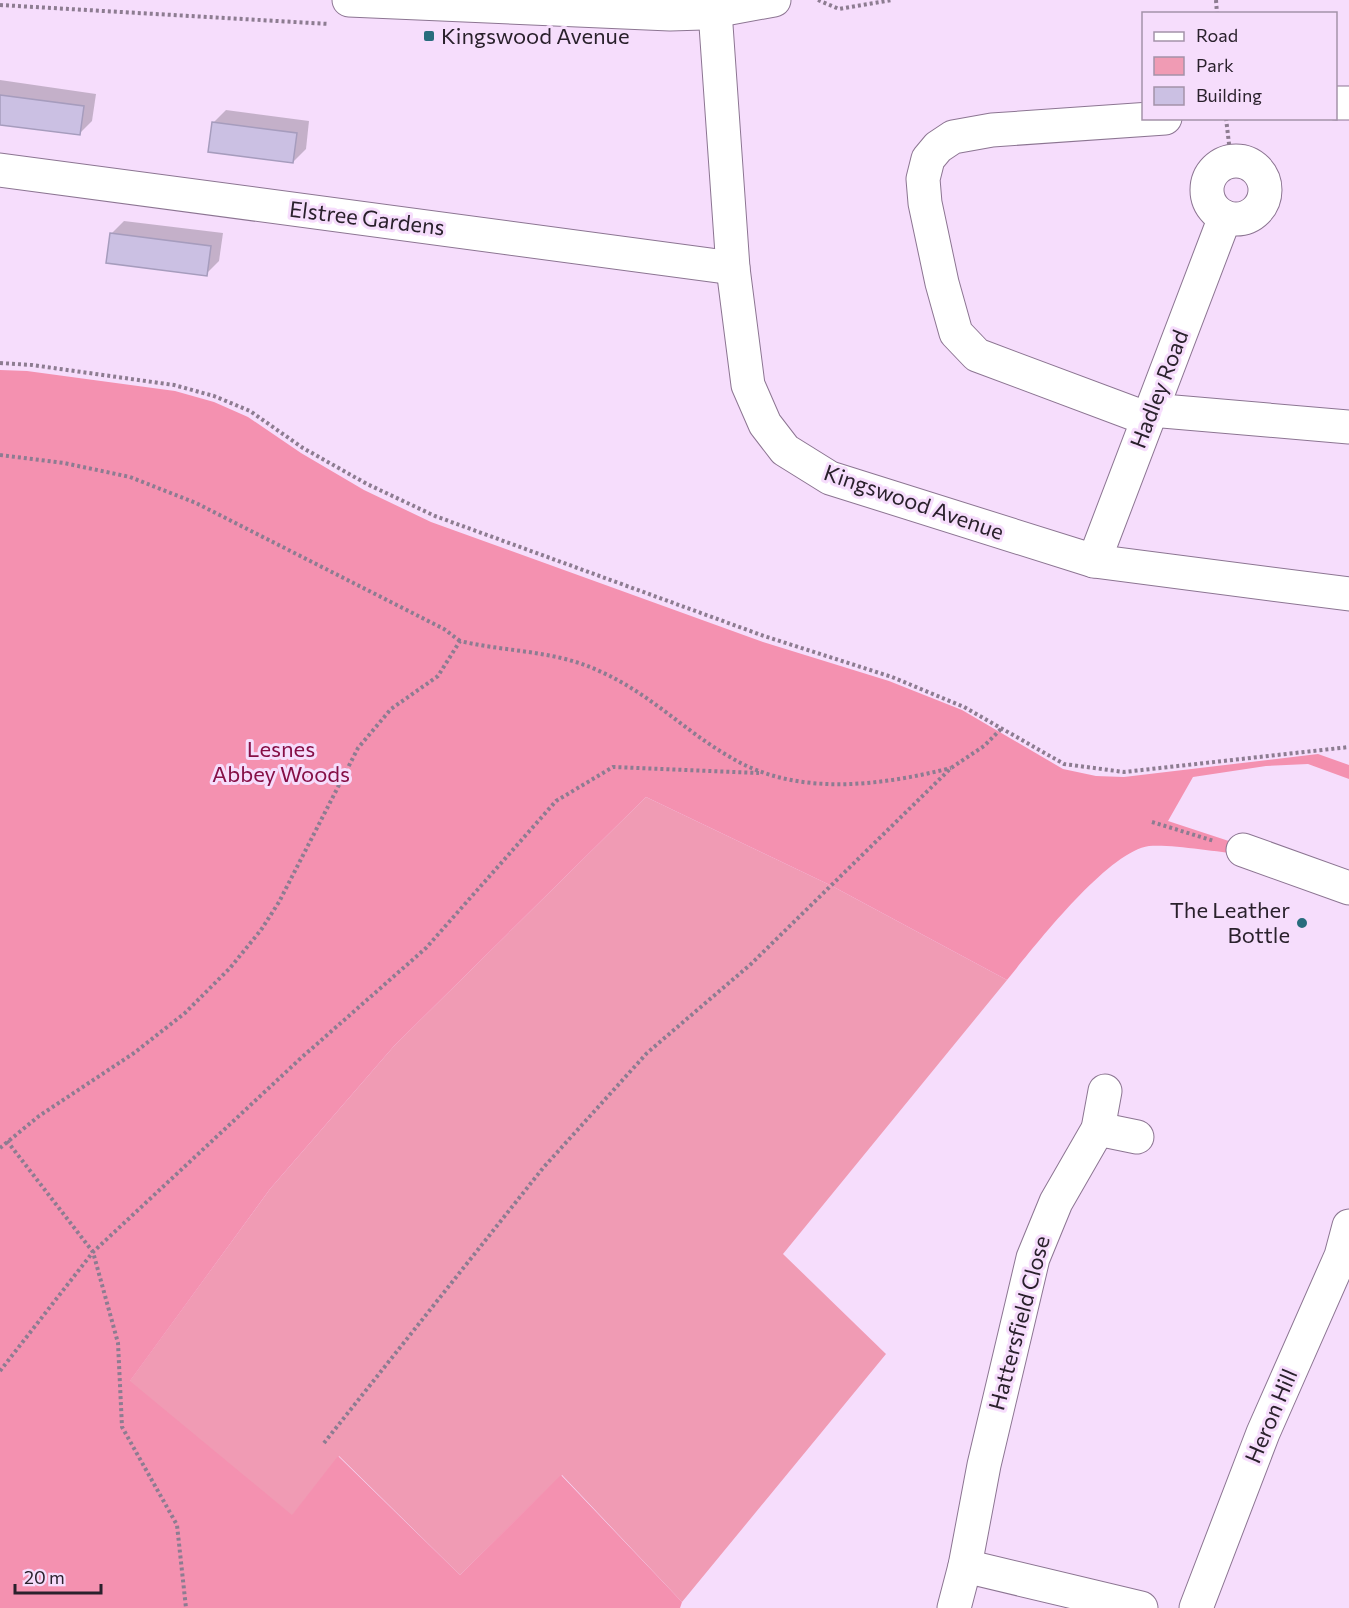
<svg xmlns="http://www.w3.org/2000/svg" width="1349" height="1608" font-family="Commissioner,sans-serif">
<rect width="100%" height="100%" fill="#f6ddfc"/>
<!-- green -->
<polygon fill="#f09bb4" points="646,797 832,886 1007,980 783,1254 886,1354 682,1602 562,1475 460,1575 339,1456 292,1516 129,1382 270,1189 394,1046"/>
<!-- forest -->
<path fill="#f491b0" d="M0,370L27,371L175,391L214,402L248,417L301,453L364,490L431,522L763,642L889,681L962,710L1063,769L1096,776L1124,777L1318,754L1349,765V779L1308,764L1266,766L1193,777L1168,821L1244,846L1241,854C1217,852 1171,844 1149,846C1107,852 1034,947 1007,980L832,886L646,797L394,1046L270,1189L130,1381L292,1515L338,1456L460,1575L561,1475L682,1602L680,1608H0Z"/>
<!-- shadow -->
<g fill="#0003">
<polygon points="0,80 96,94 92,121 79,134 0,123"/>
<polygon points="226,110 309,121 306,149 293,162 213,123"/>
<polygon points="124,221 223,233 219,261 206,274 111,234"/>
</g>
<!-- building -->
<g fill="#cbc0e3" stroke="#a69cbd" stroke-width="1.5">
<polygon points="0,95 84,106 80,135 0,125"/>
<polygon points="212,122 297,133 293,163 208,152"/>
<polygon points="110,233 211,246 207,276 106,263"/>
</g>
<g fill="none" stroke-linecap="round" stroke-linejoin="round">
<defs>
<g id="minor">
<polyline points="715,11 733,268 748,385 765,424 785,450 830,478 1094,561 1349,594"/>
<polyline points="1336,103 1349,103"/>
<circle cx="1236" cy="190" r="29"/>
<polyline points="0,170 733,268"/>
<polyline points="1151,410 1349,427"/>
<polyline points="1148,419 977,355 956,333 942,283 925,203 923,179 928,159 938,147 953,137 992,130 1165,118"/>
<polyline points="1094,561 1225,217"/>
<polyline points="1243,850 1349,888"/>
<polyline points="1098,1129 1137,1137"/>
<polyline points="965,1566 984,1465 1033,1258 1056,1202 1098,1129 1105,1091"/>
<polyline points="954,1608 965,1566 1141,1608"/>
<polyline points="1196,1608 1263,1433 1341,1256 1349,1226"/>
</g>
<polyline id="major" points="349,0 670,14 703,13 774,0"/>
</defs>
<!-- minor casing -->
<use href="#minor" stroke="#8c7592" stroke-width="35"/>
<!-- major casing -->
<use href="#major" stroke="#8c7592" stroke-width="35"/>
<!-- path -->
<g stroke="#8d7c91" stroke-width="4" stroke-dasharray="3 3" stroke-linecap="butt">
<polyline points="818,0 839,9 892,0"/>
<polyline points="1216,0 1217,14"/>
<polyline points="0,5 329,24"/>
<polyline points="1226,118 1231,161"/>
<polyline points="0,363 32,365 174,385 214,396 250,411 303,448 367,484 435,516 764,636 892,677 964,707 1064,764 1124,772 1349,747"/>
<polyline points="0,455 64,463 130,477 196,503 444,629 460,641"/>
<polyline points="1152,822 1214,841"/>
<polyline points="7,1141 93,1252 118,1343 122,1427 177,1525 186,1608"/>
<path d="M0,1148L39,1116L134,1053L185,1013L230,968L261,930L279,902L358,748L391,709L438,676L460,641C506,652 553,650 597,670C650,693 683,730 730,757C796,797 879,786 951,768"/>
<polyline points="0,1371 93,1252 301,1058 426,948 556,801 613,767 759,773"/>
<polyline points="324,1443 543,1168 647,1053 751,964 951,768 984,746 1001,729"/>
</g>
<!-- minor -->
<use href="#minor" stroke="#fff" stroke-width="33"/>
<!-- major -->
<use href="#major" stroke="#fff" stroke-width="33"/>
</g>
<!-- markers -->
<g fill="#286c7d" stroke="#f6ddfc" stroke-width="2">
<rect x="423" y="30" width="12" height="12" rx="3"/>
<circle cx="1302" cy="923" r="6"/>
</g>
<g text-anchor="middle" stroke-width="6" stroke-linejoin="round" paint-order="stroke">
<!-- poi labels -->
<g font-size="22" fill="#2a212c" stroke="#f6ddfc" text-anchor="start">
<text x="441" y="44">Kingswood Avenue</text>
<text x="1290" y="918" text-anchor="end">The Leather<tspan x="1290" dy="25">Bottle</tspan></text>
</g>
<!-- street labels -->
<g font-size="22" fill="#2a212c" stroke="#f6ddfc">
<text transform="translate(367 218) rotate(7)" y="8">Elstree Gardens</text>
<text transform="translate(1159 389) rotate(-69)" y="8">Hadley Road</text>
<text transform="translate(914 502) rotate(19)" y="8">Kingswood Avenue</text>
<text transform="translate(1019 1323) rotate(-75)" y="8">Hattersfield Close</text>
<text transform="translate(1271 1416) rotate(-67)" y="8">Heron Hill</text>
</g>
<!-- park labels -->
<g font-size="22" fill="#860f46" stroke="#f6ddfc">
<text x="281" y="757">Lesnes<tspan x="281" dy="25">Abbey Woods</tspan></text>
</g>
</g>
<!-- legend -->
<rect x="1142" y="12" width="195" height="108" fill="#f6ddfc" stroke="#a492a9" stroke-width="1.5"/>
<rect x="1154" y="32" width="30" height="9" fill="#ffffff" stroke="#a492a9" stroke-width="1.5"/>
<text x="1196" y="42" font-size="18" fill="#2a212c">Road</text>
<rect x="1154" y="57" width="30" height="18" fill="#f09bb4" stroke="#a492a9" stroke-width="1.5"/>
<text x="1196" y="72" font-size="18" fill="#2a212c">Park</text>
<rect x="1154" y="87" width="30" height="18" fill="#cbc0e3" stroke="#a492a9" stroke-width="1.5"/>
<text x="1196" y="102" font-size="18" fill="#2a212c">Building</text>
<!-- scale -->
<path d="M15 1584v9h86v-9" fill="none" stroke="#2a212c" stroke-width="3"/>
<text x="24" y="1584" font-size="18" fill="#2a212c" stroke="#f6ddfc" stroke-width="4.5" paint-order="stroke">20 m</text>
</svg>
